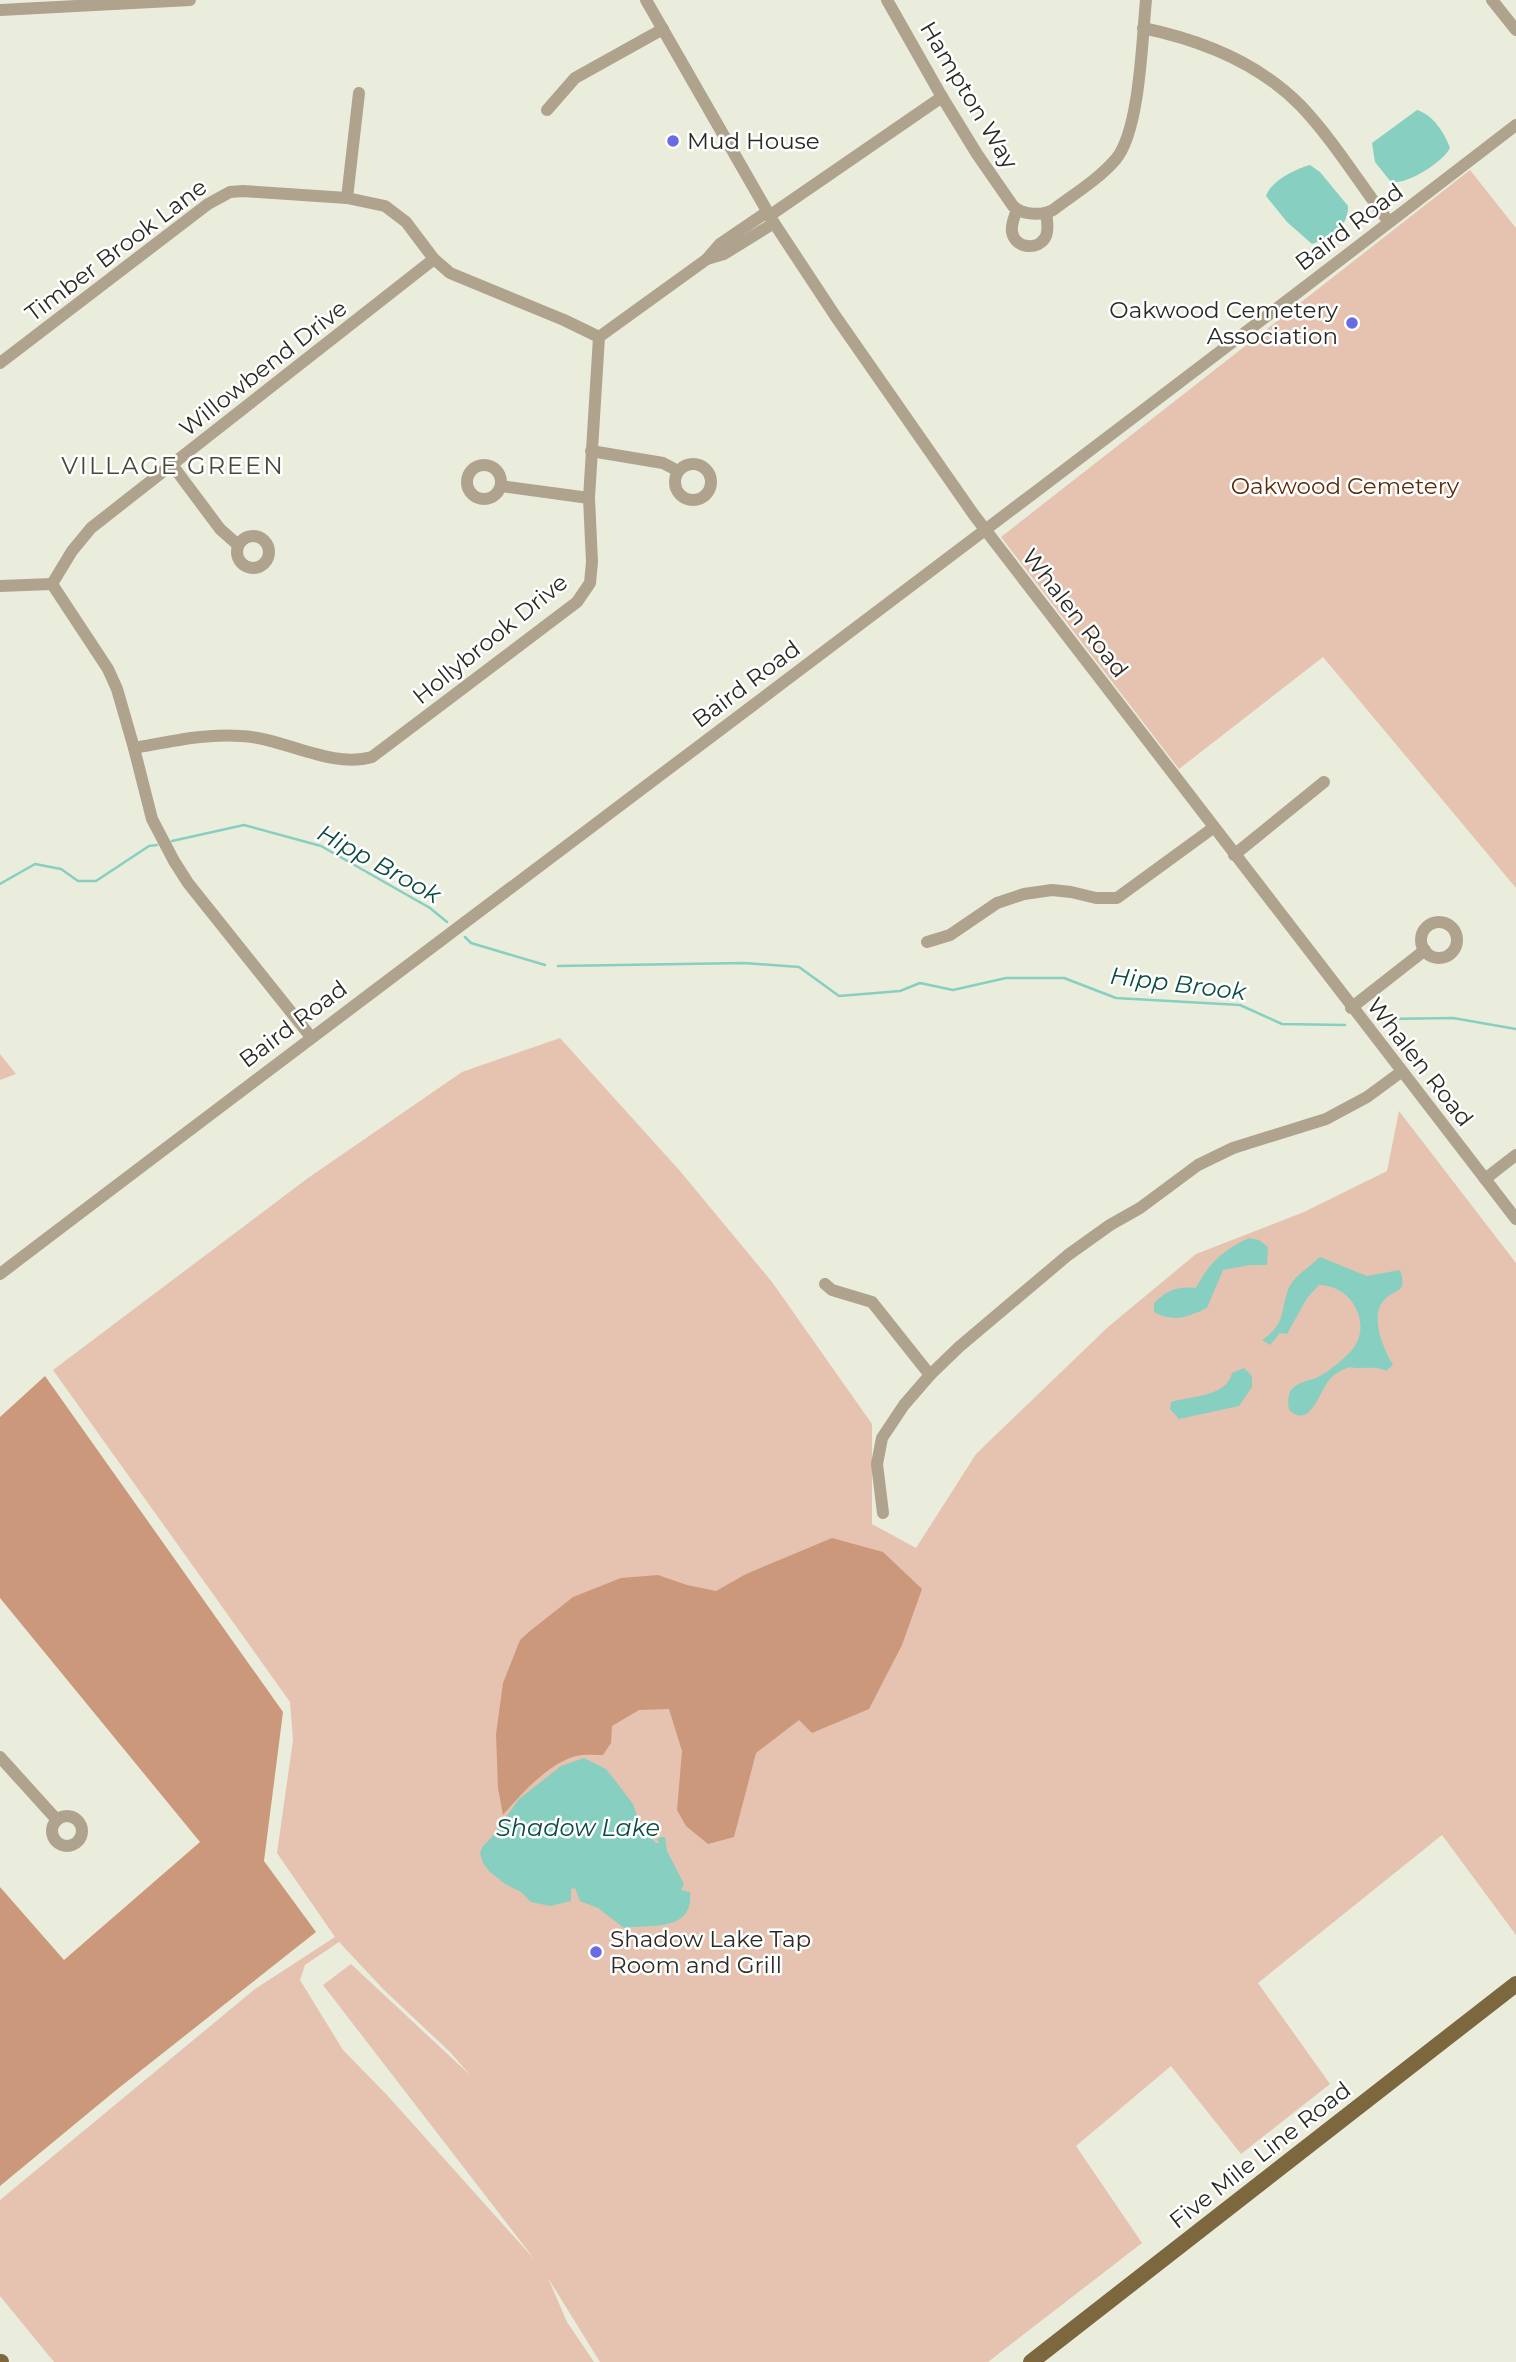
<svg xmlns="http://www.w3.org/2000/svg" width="1516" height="2362" font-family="Montserrat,sans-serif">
<rect width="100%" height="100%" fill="#eaeddc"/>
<!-- green -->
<g fill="#e5c3b0" fill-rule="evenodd">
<polygon points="1470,170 1516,228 1516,888 1323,657 1179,769 1001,537"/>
<path d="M560,1038L680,1171L772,1282L872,1424V1524L916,1548L976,1454L1108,1327L1196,1254L1304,1212L1387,1171L1399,1111L1516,1263V1935L1442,1835L1258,1983L1330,2084L1241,2154L1171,2066L1076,2146L1142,2243L988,2362H600L548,2278L567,2322L594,2362H54L0,2296V2200L255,1989L335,1937L277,1853L293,1740L290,1702L53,1370L308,1178L462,1072ZM339,1942L384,1990L450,2052L470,2075L351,1964L323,1985L535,2260L387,2095L343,2050L300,1980L305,1965Z"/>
<polygon points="0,1054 16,1074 0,1080"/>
</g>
<!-- forest -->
<g fill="#cc987b">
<polygon points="45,1376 283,1712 264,1861 316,1932 115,2091 0,2186 0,1887 64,1960 200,1842 0,1598 0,1417"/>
<path d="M832,1538L883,1552L922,1589L902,1645L869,1709L812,1733L799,1720L756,1753L734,1837L708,1844L686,1826L677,1810L682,1751L669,1709L639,1710L612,1726L611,1743L603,1755C595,1755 584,1754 576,1756C549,1763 521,1794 503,1815L498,1788L496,1734L503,1683L520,1640L530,1631L573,1597L621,1578L658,1575L687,1585L716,1591L746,1574Z"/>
</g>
<!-- water -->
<g fill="#87cfc1">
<path d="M1417,110C1433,115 1444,132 1450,148C1443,162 1407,185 1391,182L1375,162L1372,143Z"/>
<path d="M1310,165L1320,172L1348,206C1349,227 1330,238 1312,244L1287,222L1266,196C1271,181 1295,169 1310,165Z"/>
<path d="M1249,1238L1259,1240L1268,1247L1267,1265H1250L1223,1270L1207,1308C1188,1317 1173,1323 1154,1312V1303C1168,1290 1176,1286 1196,1288C1208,1264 1224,1249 1249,1238Z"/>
<path d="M1320,1257L1367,1276L1400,1270C1408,1295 1395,1288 1384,1300C1369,1316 1384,1350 1393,1365L1386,1371C1374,1365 1362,1370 1349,1367C1342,1370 1335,1373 1330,1379C1319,1391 1311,1430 1289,1410C1288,1403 1287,1395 1292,1389C1298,1382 1308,1381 1316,1378C1327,1373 1343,1360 1351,1351C1374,1325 1352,1285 1319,1285L1307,1298L1287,1334L1280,1333L1270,1345L1262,1340C1286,1324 1280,1312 1288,1290C1293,1276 1310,1267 1320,1257Z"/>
<path d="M1244,1368L1252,1376V1387L1239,1406L1179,1419L1170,1409L1171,1402C1190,1396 1227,1397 1232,1373Z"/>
<path d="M584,1758L606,1769L614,1779L633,1804L641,1827L656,1843H659L657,1839L661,1837H665L667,1851L684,1884L681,1890L690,1892C694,1933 649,1924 624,1928L598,1908L580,1901L575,1888L571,1889V1901L550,1906L531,1902L521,1892L505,1884L489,1871L483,1863L480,1853L483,1846L491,1838L519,1799L561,1766Z"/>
</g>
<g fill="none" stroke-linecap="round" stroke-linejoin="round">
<!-- stream -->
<g stroke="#87cfc1" stroke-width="2.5">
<polyline points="172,841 244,825 321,846 430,908 447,922"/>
<polyline points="0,884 35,864 61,869 78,881 96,881 149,846 157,845"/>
<polyline points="465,937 471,943 545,965"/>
<polyline points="558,966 744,963 799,967 839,996 900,991 920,983 953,990 1006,978 1064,978 1116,998 1240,1005 1282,1024 1345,1025"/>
<polyline points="1385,1019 1453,1018 1516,1029"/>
</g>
<!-- minor -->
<g stroke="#afa38d" stroke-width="12">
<polyline points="646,0 774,223 836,317 974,515 1516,1219"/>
<path d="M887,0L942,97L977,154L1013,206C1022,215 1042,216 1053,210C1074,194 1099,179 1116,159C1140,130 1142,39 1146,0"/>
<polyline points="1492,0 1516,30"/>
<polyline points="0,10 190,0"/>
<path d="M1143,28C1201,40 1259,63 1301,106C1334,141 1360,184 1389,222"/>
<polyline points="547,110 575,78 663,29"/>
<polyline points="347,198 359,93"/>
<path d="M1017,210C1014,217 1011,225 1012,232C1015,249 1039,251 1046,236C1049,229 1047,220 1046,213"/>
<polyline points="769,216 942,97"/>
<polyline points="707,259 724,254 774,223"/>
<polyline points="0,363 208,204 230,192 243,191 347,198 385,206 406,222 434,259 450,273 564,320 599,337"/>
<polyline points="591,451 663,463 678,471"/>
<circle cx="693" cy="482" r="18"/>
<circle cx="484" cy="482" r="17"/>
<polyline points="173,466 220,529 238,545"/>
<polyline points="501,486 589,498"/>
<circle cx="253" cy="552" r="16"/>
<polyline points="0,586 52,584"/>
<path d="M134,748C169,742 206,733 241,736C284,738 331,769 372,757L577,602L590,583L592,562L589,498L599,337L707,259L720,244L767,212"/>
<polyline points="1234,855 1324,782"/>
<circle cx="1439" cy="940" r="18"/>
<polyline points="927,942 950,935 997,903 1024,894 1052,890 1071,892 1096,898 1117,898 1213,828"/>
<polyline points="1351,1008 1425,950"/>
<polyline points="311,1037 188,883 174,861 152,819 134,748 117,689 108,669 52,584 72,551 91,528 434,259"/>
<polyline points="1485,1179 1516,1155"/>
<path d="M0,1274C505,890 1014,512 1516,125"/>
<polyline points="825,1284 832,1290 872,1302 930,1375"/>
<polyline points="883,1513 877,1464 882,1438 904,1405 930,1375 959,1347 1068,1255 1110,1225 1140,1208 1198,1165 1233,1148 1326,1119 1367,1097 1401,1072"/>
<polyline points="0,1757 57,1820"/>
<circle cx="67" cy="1831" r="15"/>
</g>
<!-- major -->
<g stroke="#7c673e" stroke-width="16">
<polyline points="0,2362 1,2362"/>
<polyline points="1031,2362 1516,1984"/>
</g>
</g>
<!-- markers -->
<g fill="#686be4" stroke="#fff" stroke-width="2.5">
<circle cx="673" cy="141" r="7"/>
<circle cx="1352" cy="323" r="7"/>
<circle cx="596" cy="1952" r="7"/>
</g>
<g text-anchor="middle" stroke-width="5" stroke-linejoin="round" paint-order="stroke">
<!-- street labels -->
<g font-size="23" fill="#2a2b25" stroke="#fff">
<text transform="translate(969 95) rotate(59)" y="8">Hampton Way</text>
<text transform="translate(1349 227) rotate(-37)" y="8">Baird Road</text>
<text transform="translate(116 250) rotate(-37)" y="8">Timber Brook Lane</text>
<text transform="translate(263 368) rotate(-38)" y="8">Willowbend Drive</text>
<text transform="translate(1075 613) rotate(52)" y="8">Whalen Road</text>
<text transform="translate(490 639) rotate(-39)" y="8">Hollybrook Drive</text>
<text transform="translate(746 684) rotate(-37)" y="8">Baird Road</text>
<text transform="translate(293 1024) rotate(-37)" y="8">Baird Road</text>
<text transform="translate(1420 1062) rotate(52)" y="8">Whalen Road</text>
<text transform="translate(1260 2155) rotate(-38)" y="8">Five Mile Line Road</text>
</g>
<!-- poi labels -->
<g font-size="23" fill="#2a2b25" stroke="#fff" text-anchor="start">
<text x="687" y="149">Mud House</text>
<text x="1338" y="318" text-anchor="end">Oakwood Cemetery<tspan x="1338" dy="26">Association</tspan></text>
<text x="610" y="1947">Shadow Lake Tap<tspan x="610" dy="26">Room and Grill</tspan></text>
</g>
<!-- park labels -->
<g font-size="23" fill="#5d2c0a" stroke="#fff">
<text x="1345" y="494">Oakwood Cemetery</text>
</g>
<!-- neighbourhood labels -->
<g font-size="24" letter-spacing="2" fill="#45483a" stroke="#fff">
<text x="173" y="474">VILLAGE GREEN</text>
</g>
<!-- water labels -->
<g font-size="24" font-style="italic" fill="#0b4c43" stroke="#fff">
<text transform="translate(379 864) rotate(29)" y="8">Hipp Brook</text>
<text transform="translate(1178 984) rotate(7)" y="8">Hipp Brook</text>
<text x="578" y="1836">Shadow Lake</text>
</g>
</g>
</svg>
